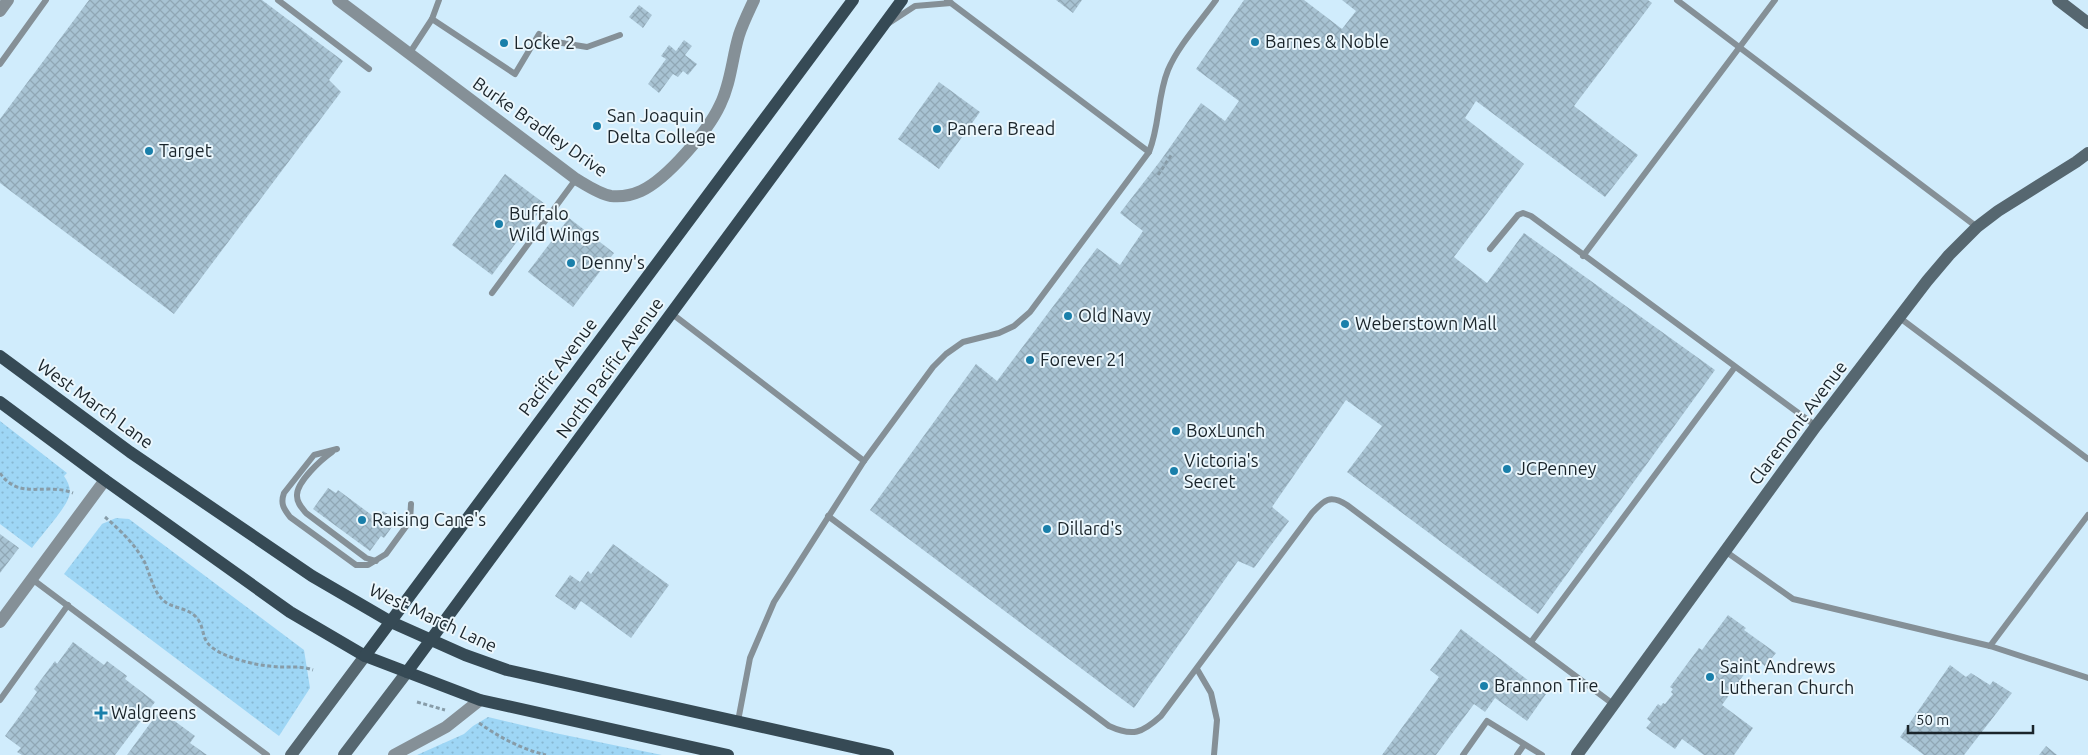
<svg xmlns="http://www.w3.org/2000/svg" width="2088" height="755" font-family="Ubuntu,sans-serif">
<defs>
<pattern id="park-dots" width="8" height="8" patternUnits="userSpaceOnUse" patternTransform="scale(1.25)"><rect width="8" height="8" fill="#9ed6f5"/><path d="M2 2h.1M6 6h.1" fill="none" stroke="#88b8d2" stroke-width="1.8" stroke-linecap="round"/></pattern>
<pattern id="building-cross-hatch" width="8" height="8" patternUnits="userSpaceOnUse" patternTransform="scale(1.25)"><rect width="8" height="8" fill="#a8c3d3"/><path d="M0 0l8 8M0 8l8-8" fill="none" stroke="#90a7b5"/></pattern>
</defs>
<rect width="100%" height="100%" fill="#d0ecfc"/>
<!-- park -->
<g fill="url(#park-dots)">
<path d="M0,421L67,473L64,476C69,483 72,491 68,499C64,510 40,537 32,548L0,524Z"/>
<polygon points="116,518 129,519 304,650 310,688 279,736 64,574 102,524"/>
<polygon points="488,717 555,733 662,755 417,755 464,734 473,726"/>
</g>
<!-- building -->
<g fill="url(#building-cross-hatch)">
<polygon points="89,0 262,0 343,61 329,80 341,92 174,314 0,183 0,119"/>
<polygon points="1056,0 1082,0 1073,13"/>
<polygon points="1244,0 1304,0 1342,29 1356,11 1342,0 1648,0 1652,3 1574,106 1638,155 1605,197 1476,101 1465,118 1524,164 1454,257 1487,283 1524,233 1715,370 1538,614 1347,472 1382,426 1346,400 1272,507 1289,521 1254,568 1238,561 1134,708 870,510 976,364 997,381 1097,248 1120,265 1143,231 1120,213 1161,160 1201,103 1225,121 1239,101 1196,69"/>
<polygon points="639,5 652,15 643,28 629,17"/>
<polygon points="684,40 692,46 685,55 697,64 688,75 683,71 678,77 673,74 659,93 648,84 666,59 661,56 669,45 676,51"/>
<polygon points="939,82 980,112 939,169 898,139"/>
<polygon points="505,174 545,204 492,275 452,245"/>
<polygon points="569,218 614,253 573,307 528,272"/>
<polygon points="328,488 336,493 338,490 377,519 383,511 397,520 384,538 381,536 370,551 313,509"/>
<polygon points="0,534 19,548 0,573"/>
<polygon points="613,544 669,585 631,638 581,601 575,610 555,596 570,575 580,582 588,571 591,574"/>
<polygon points="1728,615 1746,628 1744,630 1776,653 1765,666 1755,659 1722,705 1753,728 1734,755 1704,755 1682,739 1675,749 1646,728 1651,722 1647,719 1658,704 1661,706 1663,703 1665,704 1673,694 1671,692 1673,689 1670,687 1699,648 1702,650"/>
<polygon points="1461,629 1546,694 1527,721 1495,698 1485,712 1474,704 1436,755 1382,755 1439,677 1430,670"/>
<polygon points="73,642 104,665 107,661 127,676 125,679 155,702 115,755 22,755 17,752 21,748 5,736 37,692 34,689 55,661 57,664"/>
<polygon points="1950,665 1966,677 1971,673 1990,685 1993,681 2012,693 1964,755 1924,755 1900,737"/>
<polygon points="157,714 162,717 165,714 195,736 190,743 207,755 127,755"/>
<polygon points="2046,746 2057,755 2039,755"/>
</g>
<g fill="none" stroke-linecap="round" stroke-linejoin="round">
<!-- path -->
<g stroke="#879ca8" stroke-width="3" stroke-dasharray="4 2.5" stroke-linecap="butt">
<polyline points="1158,175 1172,154"/>
<path d="M0,473C19,501 46,482 73,493"/>
<path d="M105,517C119,529 136,545 145,563C150,574 153,591 163,600C172,609 187,607 196,617C208,631 197,641 221,653C238,661 260,666 280,667C291,667 302,666 313,670"/>
<polyline points="417,702 445,710"/>
<path d="M479,723C499,737 521,749 546,755"/>
</g>
<!-- lane -->
<g stroke="#859097" stroke-width="6">
<polyline points="278,0 369,69"/>
<polyline points="947,0 1149,152"/>
<polyline points="1677,0 1977,227"/>
<polyline points="432,19 515,74 539,34 550,41 587,47 620,35"/>
<polyline points="889,23 915,6 951,3"/>
<polyline points="409,54 432,19 439,0"/>
<polyline points="0,64 46,0"/>
<polyline points="1490,249 1518,215 1523,213 1531,216 1816,426"/>
<polyline points="1583,256 1775,0"/>
<polyline points="492,293 576,179"/>
<polyline points="671,313 864,461"/>
<polyline points="1900,318 2088,459"/>
<path d="M337,449L314,455L284,493C280,504 284,509 290,517L356,565H368L386,554L410,521L411,504"/>
<path d="M332,452C322,459 296,482 297,496C297,503 302,508 306,513L366,558L376,561"/>
<path d="M828,516L1109,726C1133,737 1142,733 1161,716L1312,513C1324,500 1330,494 1347,505L1613,704"/>
<polyline points="1725,551 1793,599 1990,646 2088,678"/>
<polyline points="32,579 267,755"/>
<polyline points="1531,642 1735,367"/>
<polyline points="1990,646 2088,515"/>
<polyline points="1197,669 1211,693 1217,720 1214,755"/>
<polyline points="0,700 68,605"/>
<path d="M738,721L750,658L774,602L864,461L933,367L946,354L963,342L999,333L1014,326L1030,312L1149,152C1160,125 1157,97 1168,70C1178,46 1201,21 1216,0"/>
<polyline points="1463,755 1487,721 1542,755"/>
<polyline points="1517,755 1524,745"/>
</g>
<!-- street -->
<g stroke="#859097" stroke-width="12">
<path d="M338,0L576,179C586,185 599,194 611,196C620,197 632,195 641,191C667,179 708,131 720,105C731,83 732,58 739,35C743,23 749,11 754,0"/>
<polyline points="0,11 8,0"/>
<polyline points="0,622 105,480"/>
<polyline points="394,755 446,727 480,700"/>
</g>
<!-- secondary -->
<g stroke="#566770" stroke-width="12">
<polyline points="2058,0 2088,23"/>
<polyline points="291,755 365,656"/>
<polyline points="344,755 407,672"/>
<polyline points="1577,755 1816,426 1927,281 1949,255 1977,227 1998,211 2076,162 2088,153"/>
</g>
<!-- primary -->
<g stroke="#364a55" stroke-width="12">
<polyline points="0,356 130,452 312,576 391,622 465,655 507,670 888,755"/>
<polyline points="0,402 105,480 290,612 365,656 480,700 728,755"/>
<polyline points="365,656 853,0"/>
<polyline points="407,672 902,0"/>
</g>
</g>
<!-- markers -->
<g fill="#197faa" stroke="#ebf7fd" stroke-width="2">
<circle cx="1255" cy="42" r="5"/>
<circle cx="504" cy="43" r="5"/>
<circle cx="597" cy="126" r="5"/>
<circle cx="937" cy="129" r="5"/>
<circle cx="149" cy="151" r="5"/>
<circle cx="499" cy="224" r="5"/>
<circle cx="571" cy="263" r="5"/>
<circle cx="1068" cy="316" r="5"/>
<circle cx="1345" cy="324" r="5"/>
<circle cx="1030" cy="360" r="5"/>
<circle cx="1176" cy="431" r="5"/>
<circle cx="1507" cy="469" r="5"/>
<circle cx="1174" cy="471" r="5"/>
<circle cx="362" cy="520" r="5"/>
<circle cx="1047" cy="529" r="5"/>
<circle cx="1710" cy="677" r="5"/>
<circle cx="1484" cy="686" r="5"/>
<path d="M98.5 705.5h5v5h5v5h-5v5h-5v-5h-5v-5h5z"/>
</g>
<g text-anchor="middle" stroke-width="4" stroke-linejoin="round" paint-order="stroke">
<!-- poi labels -->
<g font-size="18" fill="#1a242a" stroke="#ebf7fd" text-anchor="start">
<text x="1265" y="48">Barnes &amp; Noble</text>
<text x="514" y="49">Locke 2</text>
<text x="607" y="122">San Joaquin<tspan x="607" dy="21">Delta College</tspan></text>
<text x="947" y="135">Panera Bread</text>
<text x="159" y="157">Target</text>
<text x="509" y="220">Buffalo<tspan x="509" dy="21">Wild Wings</tspan></text>
<text x="581" y="269">Denny's</text>
<text x="1078" y="322">Old Navy</text>
<text x="1355" y="330">Weberstown Mall</text>
<text x="1040" y="366">Forever 21</text>
<text x="1186" y="437">BoxLunch</text>
<text x="1184" y="467">Victoria's<tspan x="1184" dy="21">Secret</tspan></text>
<text x="1517" y="475">JCPenney</text>
<text x="372" y="526">Raising Cane's</text>
<text x="1057" y="535">Dillard's</text>
<text x="1720" y="673">Saint Andrews<tspan x="1720" dy="21">Lutheran Church</tspan></text>
<text x="1494" y="692">Brannon Tire</text>
<text x="111" y="719">Walgreens</text>
</g>
<!-- street labels -->
<g font-size="18" fill="#1a242a" stroke="#ebf7fd">
<text transform="translate(540 127) rotate(35)" y="6">Burke Bradley Drive</text>
<text transform="translate(558 367) rotate(-53)" y="6">Pacific Avenue</text>
<text transform="translate(610 368) rotate(-54)" y="6">North Pacific Avenue</text>
<text transform="translate(95 404) rotate(36)" y="6">West March Lane</text>
<text transform="translate(1798 423) rotate(-53)" y="6">Claremont Avenue</text>
<text transform="translate(433 618) rotate(25)" y="6">West March Lane</text>
</g>
</g>
<!-- scale -->
<path d="M1908 725v8h125v-8" fill="none" stroke="#1a242a" stroke-width="2.5"/>
<text x="1916" y="725" font-size="15" fill="#1a242a" stroke="#ebf7fd" stroke-width="4" paint-order="stroke">50 m</text>
</svg>
